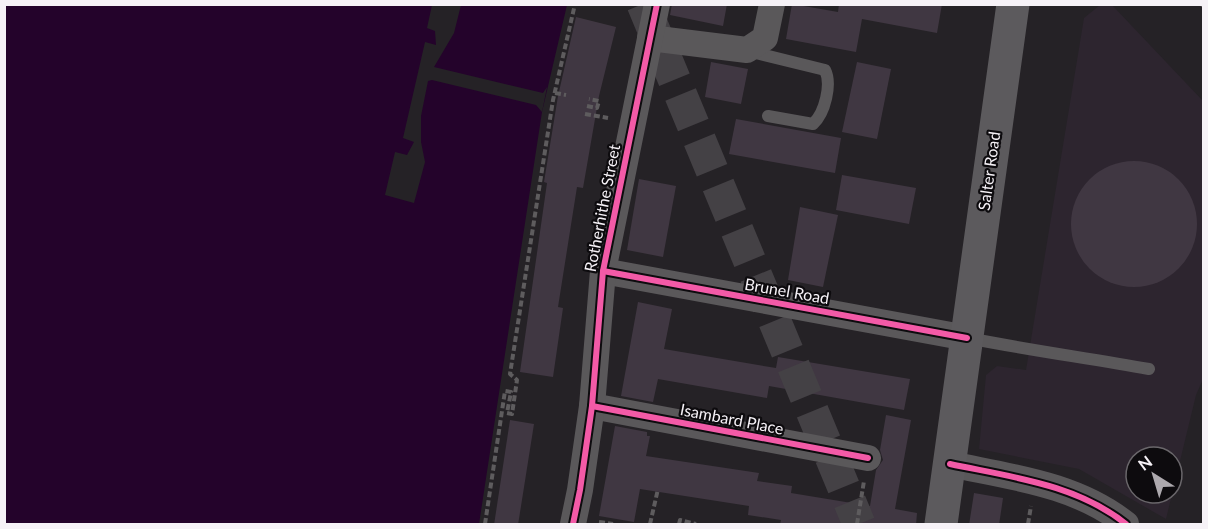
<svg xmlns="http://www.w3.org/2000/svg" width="1208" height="529" font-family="Lato,sans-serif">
<rect width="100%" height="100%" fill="#252226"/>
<!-- built -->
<path fill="#2d252f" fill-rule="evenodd" d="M1100,5H1112L1203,101V379L1196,395L1166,519L1079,469L979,449L986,375L997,366L1026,370L1084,18ZM1136,457H1172V493H1136Z"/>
<!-- water -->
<polygon fill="#24032b" points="4,5 567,5 542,112 479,524 5,524"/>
<!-- pier -->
<polygon fill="#252226" points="432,5 461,5 454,33 434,67 543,93 547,87 542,112 536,105 432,80 428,81 421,116 421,142 425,162 414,203 385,195 395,152 407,155 414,142 403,138 425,42 436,45 435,31 427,28"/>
<!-- building -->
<g fill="#403742">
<polygon points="672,4 727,4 723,26 670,15"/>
<polygon points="792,4 838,12 839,4 942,4 937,33 862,19 856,52 786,39"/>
<polygon points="576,17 616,27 599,96 583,188 577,187 558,307 563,308 553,377 520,372 547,183 544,182 558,96"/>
<polygon points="711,62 748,69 741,104 705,97"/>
<polygon points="857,62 891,69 877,139 842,132"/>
<polygon points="736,119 841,138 835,173 729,154"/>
<circle cx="1134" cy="224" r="63"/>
<polygon points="842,175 916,188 909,224 836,210"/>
<polygon points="639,179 676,186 663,257 627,250"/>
<polygon points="800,207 838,215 823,287 788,280"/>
<polygon points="638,302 672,309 664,349 776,368 778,357 910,379 904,410 769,386 767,398 658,379 653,402 621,396"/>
<polygon points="886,415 911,420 895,509 917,513 916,525 780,525 781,520 748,515 749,506 640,489 634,522 599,516 615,426 647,432 647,436 650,436 646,456 759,473 757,481 792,486 791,493 870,506 876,470 883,460 880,450"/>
<polygon points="510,420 534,424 518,525 494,525"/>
<polygon points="974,493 1003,498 999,525 969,525"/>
</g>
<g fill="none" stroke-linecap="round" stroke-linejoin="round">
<!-- primary-tunnel -->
<polyline stroke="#444145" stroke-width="33" stroke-dasharray="33 16" stroke-linecap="butt" points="643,4 859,524"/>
<!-- path -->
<g stroke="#5e5c5e" stroke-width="4" stroke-dasharray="6 3" stroke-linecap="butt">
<polyline points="1201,4 1204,6"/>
<polyline points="555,93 566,95"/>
<polyline points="587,106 597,108 599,101 589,99"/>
<polyline points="585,114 608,118"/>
<polyline points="599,522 613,524"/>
<polyline points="485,524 505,391 511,392 507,413 512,414 517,380 510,374 553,100 575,4"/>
<polyline points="650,524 658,489"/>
<polyline points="679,524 680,520 696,524"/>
<polyline points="857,524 864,481"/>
<polyline points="1028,524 1031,506"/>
</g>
<!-- lane -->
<g stroke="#5a585a" stroke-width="12">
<path d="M748,51L825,70C832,84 825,113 813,124L768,116"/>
<path d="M968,338C1028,350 1088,358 1149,369"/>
</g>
<!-- street -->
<g stroke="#5a585a" stroke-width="26">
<polyline points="650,38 747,50 765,38 772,4"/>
<polyline points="603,271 967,338"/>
<polyline points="592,406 868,458"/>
<path d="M950,464C1011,477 1076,484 1126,524"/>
<polyline points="573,524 580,490 592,406 603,271 657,4"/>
</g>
<!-- secondary -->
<polyline stroke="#5c5a5d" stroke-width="33" points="941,524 1013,4"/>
<defs>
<g id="cycleway">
<polyline points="603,271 967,338"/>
<polyline points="592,406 868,458"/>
<path d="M950,464C1011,477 1076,484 1126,524"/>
<polyline points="573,524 580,490 592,406 603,271 657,4"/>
</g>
</defs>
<!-- cycleway casing -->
<use href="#cycleway" stroke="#0d0b0e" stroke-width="10"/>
<!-- cycleway -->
<use href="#cycleway" stroke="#f35aa7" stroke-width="6"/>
</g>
<g text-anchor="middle" stroke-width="4.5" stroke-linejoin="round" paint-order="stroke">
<!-- street labels -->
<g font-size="16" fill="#f6f2f7" stroke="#0d0b0e">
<text transform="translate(989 171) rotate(-82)" y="6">Salter Road</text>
<text transform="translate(602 208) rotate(-79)" y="6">Rotherhithe Street</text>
<text transform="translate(787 291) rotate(10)" y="6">Brunel Road</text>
<text transform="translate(732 419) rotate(11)" y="6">Isambard Place</text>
</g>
</g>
<!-- border -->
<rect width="1208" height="529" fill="none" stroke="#f6f2f7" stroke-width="12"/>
<!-- north arrow -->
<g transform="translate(1154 475) rotate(323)"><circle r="28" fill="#0d0b0e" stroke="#6a676b" stroke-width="1.5"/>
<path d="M0-4.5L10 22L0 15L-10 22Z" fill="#ada9ae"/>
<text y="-9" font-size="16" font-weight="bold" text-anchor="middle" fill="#f6f2f7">N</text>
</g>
</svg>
